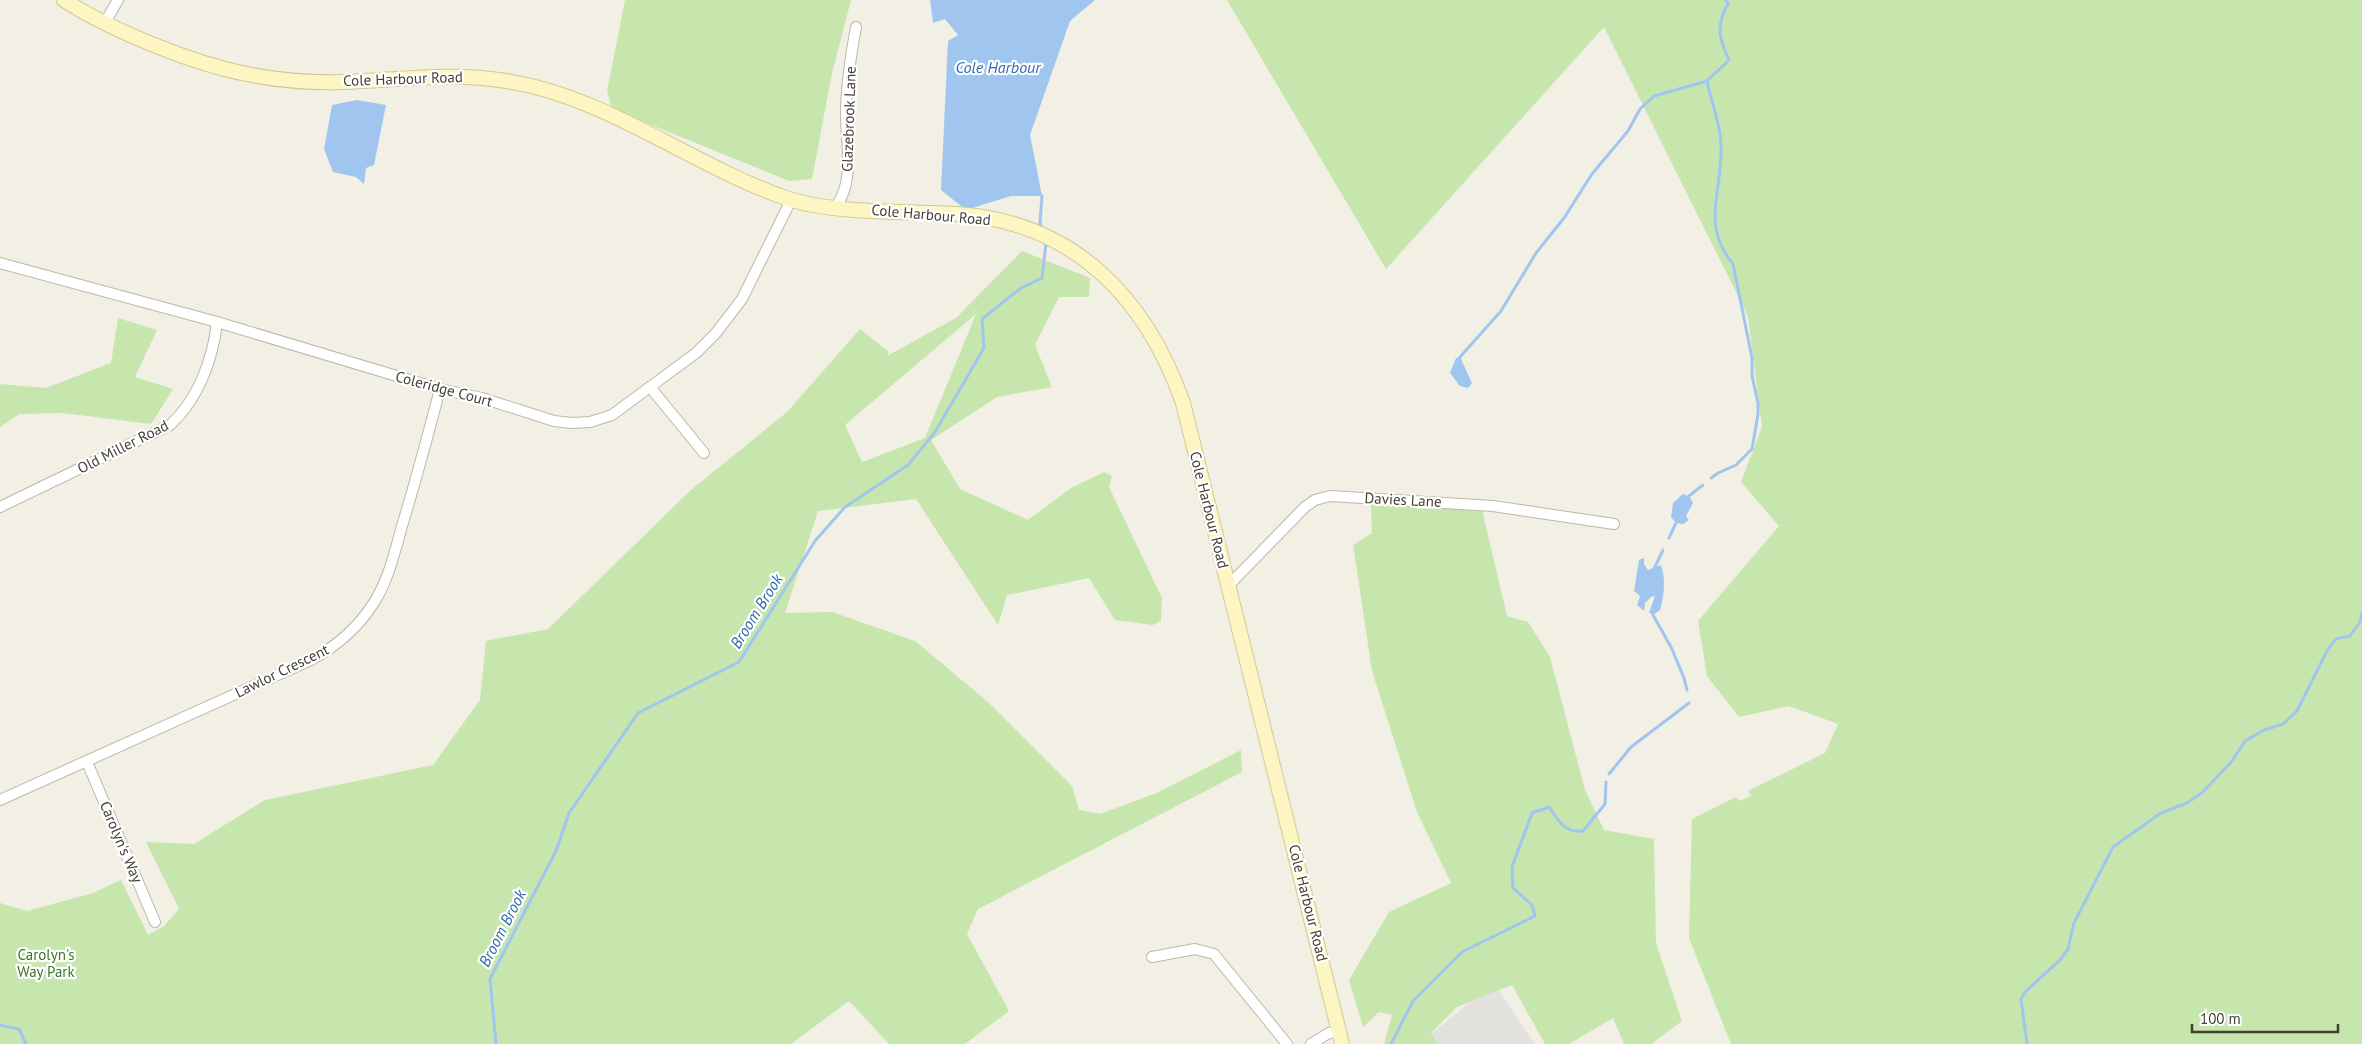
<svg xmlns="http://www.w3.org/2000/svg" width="2362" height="1044" font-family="'PT Sans',sans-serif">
<rect width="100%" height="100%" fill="#f2efe4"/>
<!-- green -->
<g fill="#c6e6ad" fill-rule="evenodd">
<polygon points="625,0 851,0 832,73 812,179 789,181 612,109 607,91"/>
<polygon points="1227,0 2362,0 2362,1044 1731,1044 1689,938 1692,819 1736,797 1739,801 1751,796 1748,791 1825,753 1838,724 1789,706 1739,717 1707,676 1698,621 1779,526 1741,482 1762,427 1748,317 1738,296 1604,27 1386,269"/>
<path d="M1022,251L1090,278L1089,297H1059L1035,345L1052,387L997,397L931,440L960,489L1028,520L1071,488L1104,472L1112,476L1109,487L1162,598L1161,621L1153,625L1115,620L1089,578L1007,595L998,625L916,499L818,511L785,613L832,612L915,641L988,702L1072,786L1079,810L1100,814L1157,793L1241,750L1242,772L978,909L967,934L1009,1011L965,1044H889L849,1001L791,1044H0V903L27,911L93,893L121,880L148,935L164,926L179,909L146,842L194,844L265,800L433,765L480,700L486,641L548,629L691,490L787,412L860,329L889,352L887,356L956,318ZM976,314L925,438L862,462L845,425Z"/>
<polygon points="118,318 157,330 135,377 173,389 151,424 63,413 19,414 0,427 0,384 46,388 111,363"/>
<polygon points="1371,505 1482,510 1507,616 1528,622 1550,657 1585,790 1604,830 1654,839 1656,943 1682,1021 1651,1044 1624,1044 1613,1018 1569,1044 1545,1044 1512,985 1457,1007 1431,1033 1438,1044 1384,1044 1392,1015 1379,1012 1363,1027 1349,980 1389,912 1451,883 1417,812 1372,671 1353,545 1372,533"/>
</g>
<!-- parking -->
<polygon fill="#e2e1dd" points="1499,990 1535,1044 1438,1044 1431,1034 1473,1000"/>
<!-- water -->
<g fill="#a0c6ef">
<polygon points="930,0 1095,0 1070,21 1030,135 1042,196 1011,196 966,210 941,190 948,41 958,35 945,19 933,23"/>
<polygon points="357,100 386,105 374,165 366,168 364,184 356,177 333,172 324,149 332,105"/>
<polygon points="1460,357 1472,383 1468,388 1460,386 1450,373 1456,358"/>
<polygon points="1683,494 1689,496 1693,503 1686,516 1689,520 1683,524 1676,523 1671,517 1673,503"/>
<path d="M1644,558V564L1648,570L1661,565C1666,579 1664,597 1660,610L1653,615L1649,613L1655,596L1651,597L1645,603L1644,611L1637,605L1640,596L1634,591L1639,560Z"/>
</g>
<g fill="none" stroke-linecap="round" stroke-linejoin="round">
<!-- stream -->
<g stroke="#a0c6ef" stroke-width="3">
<path d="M1707,81C1711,101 1721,126 1721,145C1723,191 1700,224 1733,264L1752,358V376L1758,403V414L1752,449L1736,465L1718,473L1711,478"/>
<polyline points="1042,196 1040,223 1042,230"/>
<path d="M1460,357L1501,311L1536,253L1564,218L1592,174L1628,131L1640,109L1654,96L1707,81L1729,60C1718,36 1716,27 1728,3L1726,0"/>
<polyline points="1689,496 1703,485"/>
<polyline points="1669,538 1676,523"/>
<polyline points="1654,569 1663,550"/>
<polyline points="1653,615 1671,647 1684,678 1687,690"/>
<polyline points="1609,774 1631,747 1689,703"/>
<polyline points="0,1025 19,1029 26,1044"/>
<polyline points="496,1044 490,979 556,851 569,813 638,713 739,662 815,541 845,507 908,465 935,432 984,348 982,319 1021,288 1042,278 1046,243"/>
<path d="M1391,1044L1413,1001L1462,952L1535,916L1532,905L1513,888L1512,867L1532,813L1549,807C1559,821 1564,833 1583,831L1605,804L1606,782"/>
<polyline points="2027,1044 2021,999 2025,992 2060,960 2068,949 2074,923 2113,847 2161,813 2187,803 2203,792 2232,761 2245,741 2264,730 2283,724 2297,711 2328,649 2336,639 2350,636 2360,622 2362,613"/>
</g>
<defs>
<g id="minor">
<polyline points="104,24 118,0"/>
<path d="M836,207C856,178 845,142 846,109C847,81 851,54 856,27"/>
<polyline points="0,263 217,322 440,389 482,398 554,421 572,423 590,422 612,415 696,353 716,333 742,299 791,200"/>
<polyline points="650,387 704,453"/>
<path d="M0,507L170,425C198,400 213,359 217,322"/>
<polyline points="1228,586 1305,507 1315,500 1330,496 1493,506 1614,524"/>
<polyline points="87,762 155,922"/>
<path d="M0,800L311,660C337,646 359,627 375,601C389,578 395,551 402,526C416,480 428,435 440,389"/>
<polyline points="1152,957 1195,949 1214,954 1287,1044"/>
<polyline points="1311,1044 1329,1033 1339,1032"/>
</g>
<path id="secondary" d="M64,0C93,19 122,32 154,45C218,71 273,84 343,82C399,80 455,71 512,82C611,99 694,167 789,199C835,214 907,211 957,214C1074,222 1146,298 1183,403L1342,1044"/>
</defs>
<!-- minor casing -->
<use href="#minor" stroke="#bdb8a7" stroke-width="12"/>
<!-- secondary casing -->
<use href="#secondary" stroke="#d2c894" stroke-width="16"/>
<!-- minor -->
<use href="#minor" stroke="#fff" stroke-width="10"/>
<!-- secondary -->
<use href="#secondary" stroke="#fef6c2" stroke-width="14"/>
</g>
<g text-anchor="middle" stroke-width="4.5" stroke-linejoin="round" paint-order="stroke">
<!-- street labels -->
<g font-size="15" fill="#443f34" stroke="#fff">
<text transform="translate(403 79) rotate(-2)" y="5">Cole Harbour Road</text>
<text transform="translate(849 119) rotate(-88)" y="5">Glazebrook Lane</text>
<text transform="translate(931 215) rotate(5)" y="5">Cole Harbour Road</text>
<text transform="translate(444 389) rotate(15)" y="5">Coleridge Court</text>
<text transform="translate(123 447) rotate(-27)" y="5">Old Miller Road</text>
<text transform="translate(1403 500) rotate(3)" y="5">Davies Lane</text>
<text transform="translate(1209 510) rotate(76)" y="5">Cole Harbour Road</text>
<text transform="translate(282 671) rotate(-26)" y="5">Lawlor Crescent</text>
<text transform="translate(121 842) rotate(67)" y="5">Carolyn's Way</text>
<text transform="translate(1308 903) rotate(76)" y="5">Cole Harbour Road</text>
</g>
<!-- park labels -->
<g font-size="15" fill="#3d7528" stroke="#fff">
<text x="46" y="960">Carolyn's<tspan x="46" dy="17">Way Park</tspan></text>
</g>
<!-- water labels -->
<g font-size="16" font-style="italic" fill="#2f6aae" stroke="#fff">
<text x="998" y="73">Cole Harbour</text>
<text transform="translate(756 611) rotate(-58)" y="6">Broom Brook</text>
<text transform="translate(502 928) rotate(-63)" y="6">Broom Brook</text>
</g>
</g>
<!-- scale -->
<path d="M2192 1024v8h146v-8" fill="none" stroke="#443f34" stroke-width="2.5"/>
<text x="2200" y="1024" font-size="15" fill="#443f34" stroke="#ffffff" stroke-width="4" paint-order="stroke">100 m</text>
</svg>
